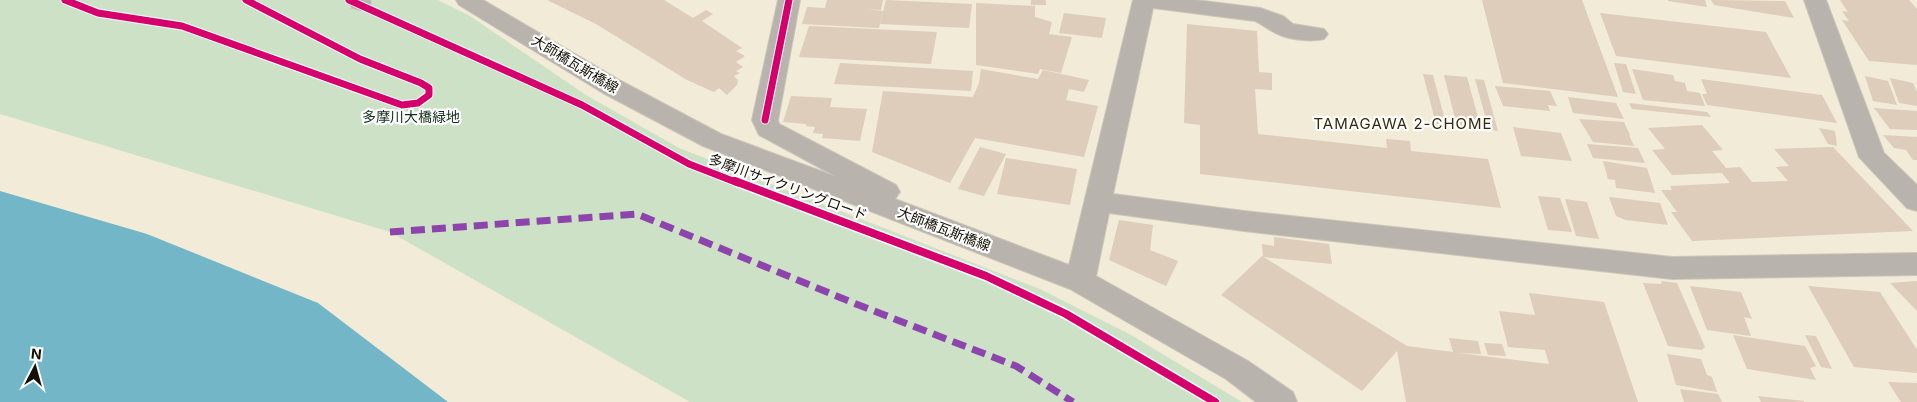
<svg xmlns="http://www.w3.org/2000/svg" width="1917" height="402" font-family="Inter,'Noto Sans JP',sans-serif">
<rect width="100%" height="100%" fill="#f1ebd7"/>
<!-- green -->
<polygon fill="#cde1c6" points="0,0 438,0 470,16 586,95 679,148 1040,289 1131,335 1242,402 690,402 390,232 0,114"/>
<!-- water -->
<polygon fill="#73b6c8" points="0,191 147,234 318,303 448,402 0,402"/>
<!-- building -->
<g fill="#ddcdba">
<polygon points="547,0 664,0 693,18 706,10 713,14 702,21 742,48 736,51 745,56 736,62 743,67 736,71 740,73 734,76 738,80 737,85 727,95 719,88 714,92 687,80 596,24"/>
<polygon points="827,0 883,0 881,10 866,9 883,11 879,28 802,24 807,7 825,8"/>
<polygon points="886,0 972,4 969,28 880,24"/>
<rect x="1031" y="0" width="15" height="5"/>
<polygon points="1482,0 1582,0 1618,97 1503,83"/>
<polygon points="1668,0 1705,0 1707,7 1668,1"/>
<polygon points="1711,0 1785,1 1794,18 1714,5"/>
<polygon points="1840,0 1909,0 1917,9 1917,65 1869,61 1842,20 1849,21 1842,11 1848,12"/>
<polygon points="976,3 1035,6 1035,17 1052,22 1049,34 1072,37 1061,73 1040,69 1038,74 976,65"/>
<polygon points="1064,13 1106,18 1102,38 1059,33"/>
<polygon points="1600,13 1766,32 1791,78 1616,56"/>
<polygon points="1187,24 1257,31 1259,72 1272,73 1272,90 1255,89 1258,134 1387,148 1386,139 1410,141 1411,151 1488,159 1501,208 1200,174 1200,125 1184,123"/>
<polygon points="809,26 937,32 931,64 799,57"/>
<polygon points="840,63 973,71 971,91 834,84"/>
<polygon points="1614,63 1626,64 1636,94 1623,92"/>
<polygon points="981,69 1038,79 1043,70 1089,80 1084,92 1069,89 1066,100 1098,106 1084,157 975,138 950,183 872,152 883,91 973,97 979,83"/>
<polygon points="1632,69 1673,75 1675,81 1685,83 1687,91 1700,93 1705,106 1643,100"/>
<polygon points="1423,74 1433,75 1446,124 1436,124"/>
<polygon points="1444,75 1467,77 1481,128 1457,126"/>
<polygon points="1865,76 1888,81 1897,105 1873,101"/>
<polygon points="1890,78 1913,83 1917,92 1917,106 1899,103"/>
<polygon points="1475,79 1484,80 1498,131 1489,130"/>
<polygon points="1701,79 1822,95 1837,123 1707,105 1702,94 1707,94"/>
<polygon points="1495,86 1550,91 1557,106 1548,105 1550,111 1503,106"/>
<polygon points="791,96 832,98 830,107 867,109 860,141 822,138 823,134 813,133 815,127 806,126 806,124 783,122"/>
<polygon points="1568,97 1616,103 1624,119 1573,113"/>
<polygon points="1629,103 1707,112 1711,117 1632,109"/>
<polygon points="1874,108 1917,111 1917,130 1890,129"/>
<polygon points="1579,119 1624,122 1630,135 1608,134 1629,135 1634,146 1593,142"/>
<polygon points="1702,125 1723,150 1712,151 1726,168 1740,167 1752,182 1788,181 1776,167 1789,166 1774,149 1833,147 1913,231 1692,241 1671,212 1677,212 1661,190 1672,190 1670,186 1730,183 1722,173 1672,175 1652,150 1665,149 1648,128"/>
<polygon points="1513,127 1561,133 1572,161 1521,156"/>
<polygon points="1819,128 1835,131 1837,146 1828,144"/>
<polygon points="1883,135 1917,137 1917,160 1913,160 1906,150 1894,148"/>
<polygon points="1587,144 1638,148 1645,163 1593,158"/>
<polygon points="980,147 1006,154 984,196 958,189"/>
<polygon points="1006,158 1077,169 1070,205 997,194"/>
<polygon points="1603,161 1647,168 1655,193 1616,188 1615,180 1608,179"/>
<polygon points="1538,196 1560,198 1572,232 1548,230"/>
<polygon points="1609,197 1660,203 1668,225 1626,220 1616,216"/>
<polygon points="1565,199 1587,202 1599,239 1576,236"/>
<polygon points="1119,220 1153,225 1150,250 1178,261 1166,286 1109,260"/>
<polygon points="1274,237 1329,244 1332,264 1263,257 1262,244 1274,246"/>
<polygon points="1262,256 1407,346 1453,352 1449,338 1478,341 1481,354 1459,353 1549,364 1545,350 1508,347 1499,311 1535,315 1529,293 1604,302 1638,402 1406,402 1397,351 1362,391 1221,295"/>
<polygon points="1662,281 1677,283 1705,347 1702,350 1668,346 1643,283 1661,284"/>
<polygon points="1917,281 1917,311 1890,283"/>
<polygon points="1690,286 1741,292 1752,319 1744,317 1751,336 1707,330"/>
<polygon points="1808,286 1880,292 1917,350 1917,373 1854,367"/>
<polygon points="1733,335 1805,346 1816,366 1810,368 1816,380 1747,369"/>
<polygon points="1805,335 1816,336 1832,369 1821,367"/>
<polygon points="1484,343 1502,344 1506,356 1488,355"/>
<polygon points="1667,354 1701,359 1707,375 1712,377 1717,392 1676,385"/>
<polygon points="1888,382 1917,383 1917,402 1901,402"/>
<polygon points="1680,389 1718,394 1722,402 1684,402"/>
<polygon points="1758,396 1804,401 1804,402 1761,402"/>
</g>
<g fill="none" stroke-linecap="round" stroke-linejoin="round">
<defs>
<g id="minor">
<polygon points="348,0 370,0 371,3 368,8 360,10 352,8"/>
<path d="M456,0H483L621,81L721,134L837,177L759,135L752,120L778,0H800L778,120L779,124L896,185L900,192L895,199L1069,265L1133,0H1196L1260,8L1283,16L1293,24L1324,29L1328,34L1324,39C1312,42 1292,40 1280,35C1271,32 1264,25 1255,21L1153,8L1113,194L1244,211L1672,257L1917,253V275L1672,279L1244,231L1109,213L1096,276L1248,361L1293,392L1297,402H1256L1226,379L1070,289L703,146L603,93L459,5Z"/>
<polygon points="1804,0 1826,0 1884,153 1917,185 1917,211 1907,208 1859,157"/>
</g>
</defs>
<!-- minor casing -->
<use href="#minor" stroke="#cbc7b8" stroke-width="2"/>
<!-- minor -->
<use href="#minor" fill="#b9b3ae" fill-rule="evenodd"/>
<!-- quiet -->
<polyline stroke="#8e44ad" stroke-width="7" stroke-dasharray="14 7" stroke-linecap="butt" points="390,232 637,214 856,304 1016,366 1073,402"/>
<defs>
<g id="cycleway-far1">
<polyline points="65,0 98,13 182,26 402,105 418,103 429,95 429,88 421,83 360,59 246,0"/>
<polyline points="349,0 582,105 689,164 738,183"/>
<polyline points="765,120 789,0"/>
</g>
<polyline id="cycleway" points="735,181 986,276 1066,314 1215,402"/>
</defs>
<!-- cycleway-far1 casing -->
<use href="#cycleway-far1" stroke="#fefefe" stroke-width="9"/>
<!-- cycleway casing -->
<use href="#cycleway" stroke="#fefefe" stroke-width="11"/>
<!-- cycleway-far1 -->
<use href="#cycleway-far1" stroke="#d6006c" stroke-width="7"/>
<!-- cycleway -->
<use href="#cycleway" stroke="#d6006c" stroke-width="8"/>
</g>
<g text-anchor="middle" stroke-width="4.5" stroke-linejoin="round" paint-order="stroke">
<!-- street labels -->
<g font-size="14" fill="#141004" stroke="#fefefe">
<text transform="translate(575 64) rotate(31)" y="5">大師橋瓦斯橋線</text>
<text transform="translate(788 187) rotate(20)" y="5">多摩川サイクリングロード</text>
<text transform="translate(944 229) rotate(21)" y="5">大師橋瓦斯橋線</text>
</g>
<!-- park labels -->
<g font-size="14" fill="#12301b" stroke="#fefefe">
<text x="411" y="122">多摩川大橋緑地</text>
</g>
<!-- neighbourhood labels -->
<g font-size="15" letter-spacing="1" fill="#352b0b" stroke="#fefefe">
<text x="1403" y="129">TAMAGAWA 2-CHOME</text>
</g>
</g>
<!-- north arrow -->
<g transform="translate(35 367) rotate(6)" stroke="#fefefe" stroke-width="4" paint-order="stroke">
<path d="M0-4L9 19L0 12L-9 19Z" fill="#141004"/>
<text y="-8" font-size="14" font-weight="bold" text-anchor="middle" fill="#141004">N</text>
</g>
</svg>
